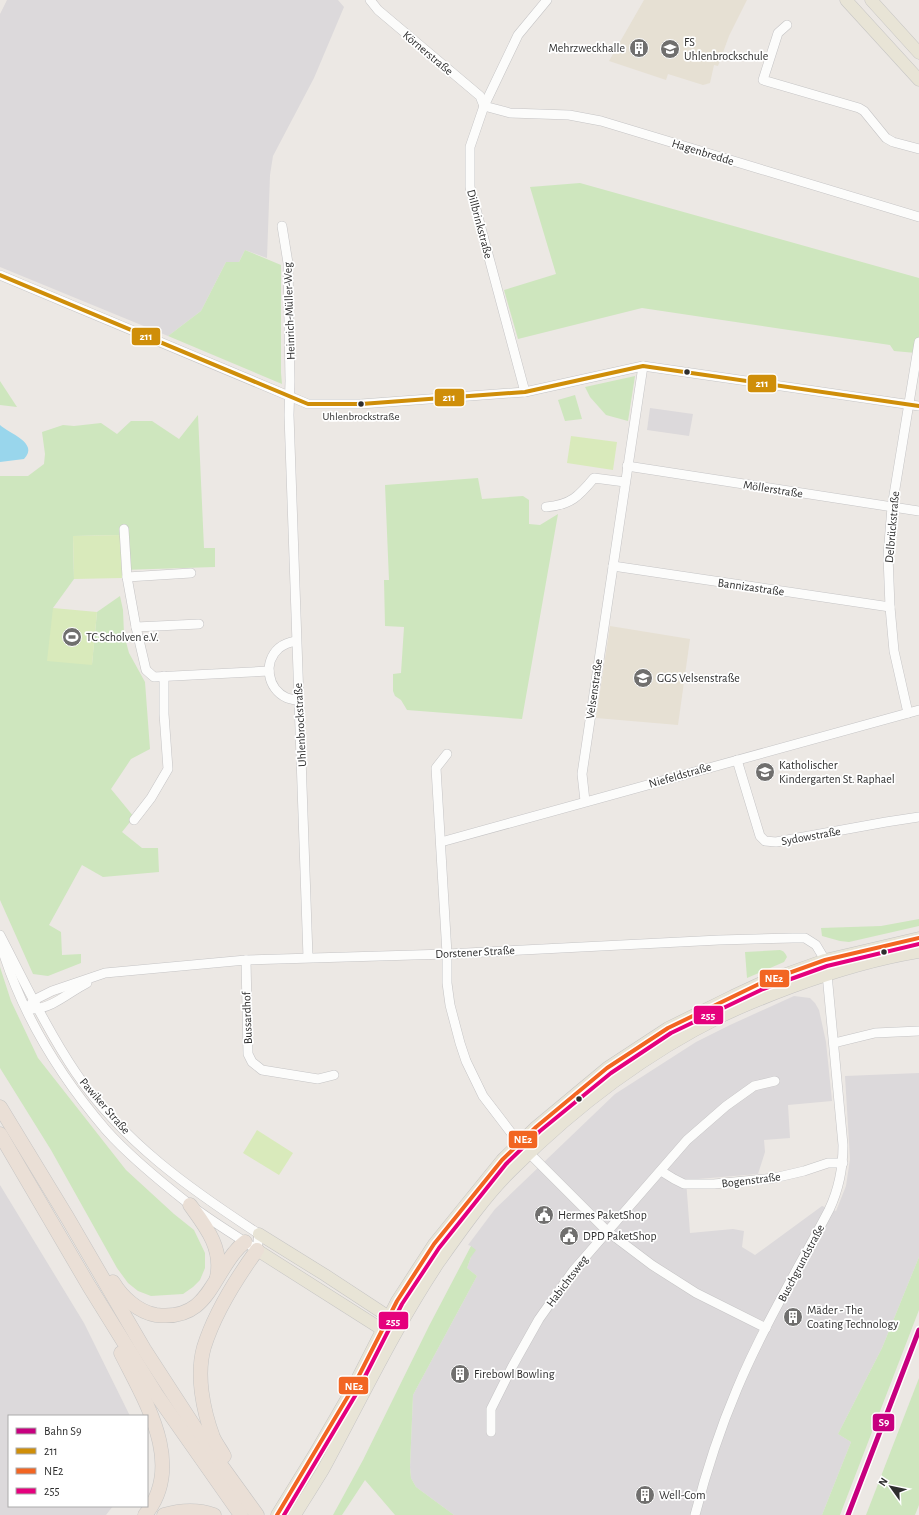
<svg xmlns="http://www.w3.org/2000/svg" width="919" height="1515" viewBox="0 0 919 1515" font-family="'Alegreya Sans',sans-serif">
  <rect width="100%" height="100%" fill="#ece8e4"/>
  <g fill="#dcd9db">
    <path d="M7,0H338L344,7L314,78L273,156L270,175L267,258L245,250L239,262H226L201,311L168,336L0,267V14Z"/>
    <path d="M650,408L693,414L689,436L647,430Z"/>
    <path d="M794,996L810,998L815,1003L819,1010L826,1042L832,1101L788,1105L790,1138L764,1140L765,1152L758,1174L686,1180L690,1233L733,1229L744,1231L742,1247L755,1255L822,1206L836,1211L846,1186L850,1159L845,1076L919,1073V1257L882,1348L838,1434L851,1442L822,1515H454L416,1487L411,1478L410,1467L413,1395L477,1276L467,1268L471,1257V1246L468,1245L495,1209L615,1094L696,1042L730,1025Z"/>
    <path d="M0,1185L84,1323L130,1416H9V1506H113L106,1515H0Z"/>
  </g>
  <g fill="#e6e0d3">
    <path d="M644,0H747L729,36L718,66L714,65L710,83L703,85L668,74L666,80L609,61Z"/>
    <path d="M610,626L690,639L678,725L596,718Z"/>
  </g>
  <g fill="#cee6be">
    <path d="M580,183L919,278V341L916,353L894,351L890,345L642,308L518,339L504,290L556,274L530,187Z"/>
    <path d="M245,250L281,265V373L282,384L168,336L201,311L226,262H239Z"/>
    <path d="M635,376L628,421L606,415L590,397L585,387Z"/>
    <path d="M0,381L17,407L0,405Z"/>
    <path d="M575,395L582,419L565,421L558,400Z"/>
    <path d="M198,415L204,548H215V567L122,570L121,535L73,536L74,579L53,608L92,664L97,612L120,596L123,610L124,634L129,653L145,682L150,749L131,759L111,789L134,817L122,832L142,848H158L159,872L103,877L82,865L49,925L61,932L62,955L81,954V963L48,976L33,974L0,900V476H28L44,464L45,454L42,432L63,425L74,426L101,423L117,434L131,421H152L179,439Z"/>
    <path d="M478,478L482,499L523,496L529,500V524L540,525L558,514L522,719L407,710L401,700L395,696L393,691V674L401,673L404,627L385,626L384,580H389L385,485Z"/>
    <path d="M919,919V926L849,942L840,941L822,936L821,928L881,926Z"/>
    <path d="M780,950C784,951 785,953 787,957L784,962L747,978L745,952Z"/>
    <path d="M0,967L11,1001L38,1058L126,1170L174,1214L194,1230L205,1253V1268L200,1280L193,1287L183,1294L151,1296L138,1291L128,1283L117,1268L51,1150L0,1068Z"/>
    <path d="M471,1246L476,1250L471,1257L467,1268L477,1276L413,1395L410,1467L411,1478L416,1487L454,1515H395L365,1480L342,1515H333L363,1460L429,1326Z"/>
    <path d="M919,1257V1310L840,1515H822L851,1442L838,1434L882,1348Z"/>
    <path d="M919,1378V1505L915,1515H866Z"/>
  </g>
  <g fill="#d9eabb">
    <path d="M571,436L617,442L613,470L567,463Z"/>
    <path d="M121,535L122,578L74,579L73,536Z"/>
    <path d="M53,608L97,612L92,665L47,661Z"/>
    <path d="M257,1130L293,1153L279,1175L243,1153Z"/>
  </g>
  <path fill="#99d6ec" d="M0,425C8,433 40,443 24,459L0,462Z"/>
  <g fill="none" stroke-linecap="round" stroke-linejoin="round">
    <g stroke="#c5c4c5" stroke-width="10">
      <g id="minor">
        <path d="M370,0L378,10L480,96L484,106"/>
        <path d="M787,25L778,33L763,80L859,108L864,111L886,138L893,142L919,149"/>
        <path d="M484,106L510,113L569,115L601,121L919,217"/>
        <path d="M282,226L288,263L290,381L289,415L308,957"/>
        <path d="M0,275L308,404H361L525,392L643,366L919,406"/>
        <path d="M525,392L470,187V147L484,106L518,35L547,0"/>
        <path d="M627,466L919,511"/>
        <path d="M546,507C571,505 579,496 594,478L625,482"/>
        <path d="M124,529L127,577L136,627L146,670L154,677L269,671"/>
        <path d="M613,566L890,607"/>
        <path d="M127,577L191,573"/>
        <path d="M136,627L199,624"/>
        <path d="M296,641C290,642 284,644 279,648C263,662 267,689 287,698C290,699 295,700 299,700"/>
        <path d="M908,713L894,651L890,607L888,556L892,507L919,342"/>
        <path d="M447,754L436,768L447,954V983L450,1005L460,1043L466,1061L483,1096L519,1143L607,1231L652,1265L696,1293L766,1328"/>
        <path d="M737,760L760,836L765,841L776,842L886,822L919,817"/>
        <path d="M585,801L582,774L643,366"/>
        <path d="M134,820L151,798L168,769L164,714V676"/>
        <path d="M441,842L919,710"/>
        <path d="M0,935C24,981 47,1030 76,1073C123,1142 190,1189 259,1234"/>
        <path d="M0,942C20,1011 59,1075 106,1130C130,1157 161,1182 189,1204C211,1221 235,1235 257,1250L259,1234"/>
        <path d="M246,960L248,1054L252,1062L262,1070L318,1079L334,1075"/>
        <path d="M27,1009L34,1000L52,991L105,973L246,960L447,954L719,940L793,938H805L816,945L825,960L827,974L843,1145C843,1169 839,1189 829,1210C798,1269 763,1327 737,1389C720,1429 706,1472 695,1515"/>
        <path d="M33,1009C53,1008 69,992 87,983"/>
        <path d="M834,1043L875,1033L919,1031"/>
        <path d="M661,1171L674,1179L684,1184H714L774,1178L804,1171L828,1163H843"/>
        <path d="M491,1432V1409L512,1367L539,1319L573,1271L687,1140L726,1106L754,1086L775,1081"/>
      </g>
    </g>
    <g stroke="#c6c5c4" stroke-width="13">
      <g id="major">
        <path d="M846,0L919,80"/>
        <path d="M871,0L919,53"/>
        <path d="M259,1234L325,1275L389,1317L393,1324"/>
        <path d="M257,1250L383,1330L390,1331"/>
        <path d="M277,1515L314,1455L350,1393L397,1301L434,1244L502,1160L536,1127L607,1068L668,1028L733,996L761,983L825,960L919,938"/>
        <path d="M295,1515C304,1500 314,1485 323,1470C361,1400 395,1328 439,1262C461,1231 486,1195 513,1169C574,1108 645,1054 722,1016C745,1005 768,996 792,987C833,972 876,959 919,952"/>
      </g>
    </g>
    <g stroke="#c6c5c4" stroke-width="15">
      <g id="highway">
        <path d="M0,1107L67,1217L144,1349L205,1443L257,1515"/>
        <path d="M0,1134L89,1286L156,1394L241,1515"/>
        <path d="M190,1205C206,1227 223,1248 217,1277"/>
        <path d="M113,1282C122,1297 138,1312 156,1315C205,1321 210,1283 234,1253C237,1249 241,1245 245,1242"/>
        <path d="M121,1353C145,1401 186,1465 145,1515"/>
        <path d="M224,1456C221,1450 216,1444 213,1437C203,1410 196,1375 204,1347C215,1312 236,1279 257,1250"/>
        <path d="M164,1515C181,1510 197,1509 214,1515"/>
      </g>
    </g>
    <use href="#minor" stroke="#fcfcfb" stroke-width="9"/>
    <use href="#major" stroke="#e8e4d6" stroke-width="12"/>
    <use href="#highway" stroke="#eadfd6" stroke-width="14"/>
    <g stroke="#fff" stroke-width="7">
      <path id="bus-1" d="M0,275L308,404H361L525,392L643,366L919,406"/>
    </g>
    <g stroke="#fff" stroke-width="7">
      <path id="bus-2" d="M277,1515L350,1393L397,1301L434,1244L502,1160L536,1127L607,1068L668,1028L761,983L825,960L919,938"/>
    </g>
    <g stroke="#fff" stroke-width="7">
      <path id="bus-3" d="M284,1515L355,1396L402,1304L439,1248L506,1164L540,1131L611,1073L671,1033L763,989L827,966L919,944"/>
    </g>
    <use href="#bus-1" stroke="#cf8e09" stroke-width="4"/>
    <use href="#bus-2" stroke="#f26522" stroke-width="4"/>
    <use href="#bus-3" stroke="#e5007d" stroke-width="4"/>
    <g stroke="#fff" stroke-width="8">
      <path id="rail-1" d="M848,1515L919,1330"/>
    </g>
    <use href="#rail-1" stroke="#c7007f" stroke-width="5"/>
  </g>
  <defs>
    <g id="building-disc" transform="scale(1)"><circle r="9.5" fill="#706f6e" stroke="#fff"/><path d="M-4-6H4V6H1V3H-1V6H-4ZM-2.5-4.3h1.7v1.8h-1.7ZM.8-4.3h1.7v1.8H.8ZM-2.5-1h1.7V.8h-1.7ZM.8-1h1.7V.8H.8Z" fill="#fff"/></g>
    <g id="school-disc" transform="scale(1)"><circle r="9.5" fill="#706f6e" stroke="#fff"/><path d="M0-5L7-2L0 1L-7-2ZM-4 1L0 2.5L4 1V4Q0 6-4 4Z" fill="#fff"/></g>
    <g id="stadium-disc" transform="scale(1)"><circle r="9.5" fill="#706f6e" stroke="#fff"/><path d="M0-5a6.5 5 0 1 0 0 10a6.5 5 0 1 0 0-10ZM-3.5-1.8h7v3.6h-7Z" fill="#fff"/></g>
    <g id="civic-disc" transform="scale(1)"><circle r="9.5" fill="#706f6e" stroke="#fff"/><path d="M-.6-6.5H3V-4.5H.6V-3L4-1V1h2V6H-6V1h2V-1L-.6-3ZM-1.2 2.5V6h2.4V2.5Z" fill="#fff"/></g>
  </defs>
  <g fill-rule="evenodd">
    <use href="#building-disc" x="639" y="48"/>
    <use href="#school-disc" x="670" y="49"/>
    <use href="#stadium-disc" x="72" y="637"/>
    <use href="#school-disc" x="643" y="678"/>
    <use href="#school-disc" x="765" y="772"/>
    <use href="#civic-disc" x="544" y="1215"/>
    <use href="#civic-disc" x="569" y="1236"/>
    <use href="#building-disc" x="793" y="1317"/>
    <use href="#building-disc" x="460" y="1374"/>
    <use href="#building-disc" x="645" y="1495"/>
  </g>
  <g fill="#2e2e2e" stroke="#fff" stroke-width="1.5">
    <circle cx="687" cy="372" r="3.5"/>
    <circle cx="361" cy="404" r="3.5"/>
    <circle cx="884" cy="952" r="3.5"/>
    <circle cx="579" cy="1099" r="3.5"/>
  </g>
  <g text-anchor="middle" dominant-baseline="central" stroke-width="3.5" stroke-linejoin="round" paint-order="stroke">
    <g font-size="11" fill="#2e2e2e" stroke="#fff">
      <text x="361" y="416">Uhlenbrockstraße</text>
    </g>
    <g font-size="12" fill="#2e2e2e" stroke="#fff" text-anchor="start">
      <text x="684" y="42">FS<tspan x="684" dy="14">Uhlenbrockschule</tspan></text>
      <text x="625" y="48" text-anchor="end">Mehrzweckhalle</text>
      <text x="86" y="637">TC Scholven e.V.</text>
      <text x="657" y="678">GGS Velsenstraße</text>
      <text x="779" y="765">Katholischer<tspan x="779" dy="14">Kindergarten St. Raphael</tspan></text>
      <text x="558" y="1215">Hermes PaketShop</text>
      <text x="583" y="1236">DPD PaketShop</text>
      <text x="807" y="1310">Mäder - The<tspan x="807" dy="14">Coating Technology</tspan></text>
      <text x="474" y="1374">Firebowl Bowling</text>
      <text x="659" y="1495">Well-Com</text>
    </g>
    <g font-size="12" fill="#2e2e2e" stroke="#fff">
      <text transform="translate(428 53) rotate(40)">Körnerstraße</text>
      <text transform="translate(703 152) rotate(17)">Hagenbredde</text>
      <text transform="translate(480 224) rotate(75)">Dillbrinkstraße</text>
      <text transform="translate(289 311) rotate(-92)">Heinrich-Müller-Weg</text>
      <text transform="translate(773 489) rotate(9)">Möllerstraße</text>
      <text transform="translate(892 527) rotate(-85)">Delbrückstraße</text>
      <text transform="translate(751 587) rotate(8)">Bannizastraße</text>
      <text transform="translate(594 689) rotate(-82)">Velsenstraße</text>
      <text transform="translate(300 725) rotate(-93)">Uhlenbrockstraße</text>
      <text transform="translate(680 775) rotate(-16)">Niefeldstraße</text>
      <text transform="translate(811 836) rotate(-10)">Sydowstraße</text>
      <text transform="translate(475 952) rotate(-3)">Dorstener Straße</text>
      <text transform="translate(247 1018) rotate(-92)">Bussardhof</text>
      <text transform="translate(105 1106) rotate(49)">Pawiker Straße</text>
      <text transform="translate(751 1180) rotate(-7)">Bogenstraße</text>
      <text transform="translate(801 1263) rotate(-62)">Buschgrundstraße</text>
      <text transform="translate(567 1281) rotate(-53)">Habichtsweg</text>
    </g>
  </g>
  <g stroke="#fff" stroke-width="1.5">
    <rect x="131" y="327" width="30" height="19" rx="4" fill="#cf8e09"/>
    <rect x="747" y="374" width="30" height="19" rx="4" fill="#cf8e09"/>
    <rect x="434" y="388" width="31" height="19" rx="4" fill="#cf8e09"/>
    <rect x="759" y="969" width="31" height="19" rx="4" fill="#f26522"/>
    <rect x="693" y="1005" width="31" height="20" rx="4" fill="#e5007d"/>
    <rect x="508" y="1130" width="30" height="19" rx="4" fill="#f26522"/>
    <rect x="378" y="1311" width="31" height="19" rx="4" fill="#e5007d"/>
    <rect x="338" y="1376" width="31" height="19" rx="4" fill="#f26522"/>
    <rect x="872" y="1413" width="23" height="19" rx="4" fill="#c7007f"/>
  </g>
  <g font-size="11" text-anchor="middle" font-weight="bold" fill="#fff">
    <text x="146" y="340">211</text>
    <text x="762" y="387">211</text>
    <text x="449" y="401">211</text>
    <text x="774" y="982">NE2</text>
    <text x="708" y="1019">255</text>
    <text x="523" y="1143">NE2</text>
    <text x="393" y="1325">255</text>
    <text x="354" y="1390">NE2</text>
    <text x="884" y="1426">S9</text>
  </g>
  <rect x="8" y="1415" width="140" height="92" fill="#ffffff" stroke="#ababab"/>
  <rect x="16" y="1428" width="20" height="6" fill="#c7007f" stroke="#ababab"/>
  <text x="44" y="1435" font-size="12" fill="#2e2e2e">Bahn S9</text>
  <rect x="16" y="1448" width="20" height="6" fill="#cf8e09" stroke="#ababab"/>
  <text x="44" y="1455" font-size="12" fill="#2e2e2e">211</text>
  <rect x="16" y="1468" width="20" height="6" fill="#f26522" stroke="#ababab"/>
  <text x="44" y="1475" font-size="12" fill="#2e2e2e">NE2</text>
  <rect x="16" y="1488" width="20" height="6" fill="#e5007d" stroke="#ababab"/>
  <text x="44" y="1495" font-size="12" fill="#2e2e2e">255</text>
  <g transform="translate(891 1487) rotate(303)" stroke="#ffffff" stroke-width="3" paint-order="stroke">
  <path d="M0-3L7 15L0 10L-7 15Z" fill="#2e2e2e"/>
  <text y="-6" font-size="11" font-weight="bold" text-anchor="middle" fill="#2e2e2e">N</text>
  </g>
</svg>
